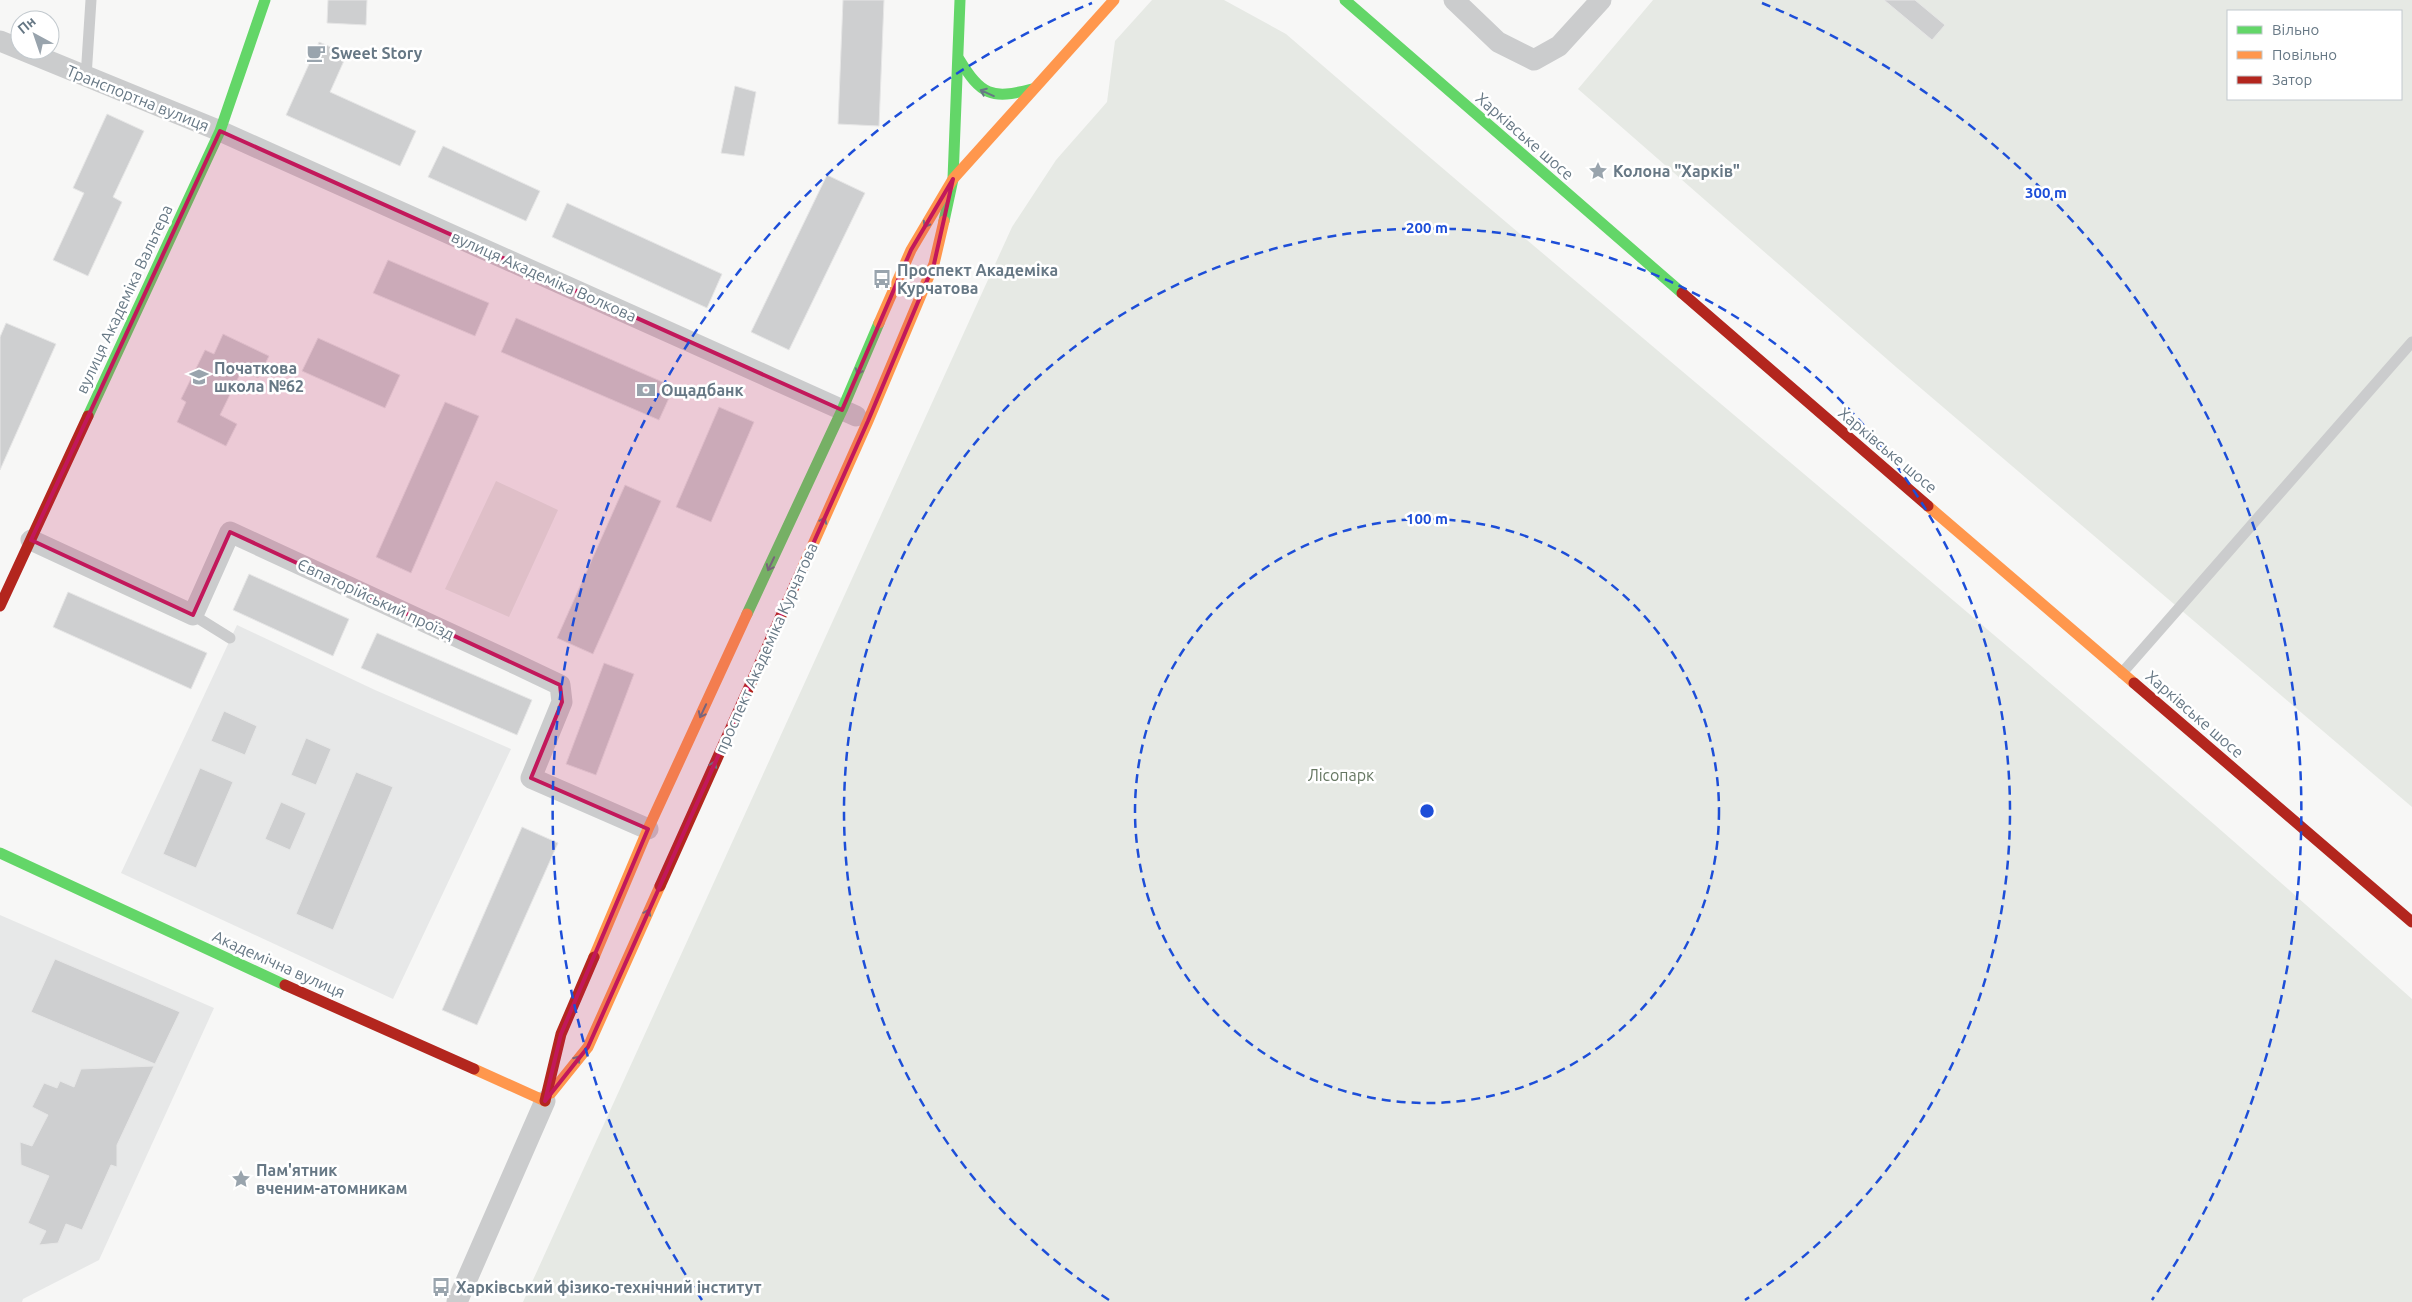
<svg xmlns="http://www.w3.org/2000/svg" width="2412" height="1302" viewBox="0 0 2412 1302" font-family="Ubuntu,sans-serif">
  <rect width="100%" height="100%" fill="#f7f7f6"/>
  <g fill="#e7e8e8">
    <path d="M237,625L375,690L511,749L393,999L121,873Z"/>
    <path d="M0,915L214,1008L99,1260L23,1299L22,1302H0Z"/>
  </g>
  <g fill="#e6e9e4" fill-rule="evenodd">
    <path d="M1152,0H1224L1286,34C1660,357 2044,669 2412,999V1302H523L1012,227L1056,160L1107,102L1115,41Z"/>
    <path d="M1653,0H2412V807L1896,367L1578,89ZM2228,11H2401V99H2228Z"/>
    <path d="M496,481L558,510L509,617L445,589Z"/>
  </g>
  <g fill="#cecfd0" stroke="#e6e6e6">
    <path d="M328,0H367L366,25L327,23Z"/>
    <path d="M843,0H884L879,126L838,124Z"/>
    <path d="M1884,0H1915L1945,25L1932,40Z"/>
    <path d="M319,42L347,54L330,92L416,131L400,166L286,115Z"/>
    <path d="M735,86L756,92L744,156L721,153Z"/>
    <path d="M107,114L144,131L113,197L122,202L88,276L53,260L84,193L73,188Z"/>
    <path d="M443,146L540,191L526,221L428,177Z"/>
    <path d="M827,175L865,193L789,350L751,332Z"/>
    <path d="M567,203L722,274L707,308L552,237Z"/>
    <path d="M388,260L489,303L475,336L373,293Z"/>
    <path d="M516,318L674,387L659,420L501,352Z"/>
    <path d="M6,323L56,344L0,470V337Z"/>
    <path d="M223,334L269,356L258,378L242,370L220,415L237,424L226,446L177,422L186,402L181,399L205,350L214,354Z"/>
    <path d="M318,338L400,375L385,408L302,371Z"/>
    <path d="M445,402L479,416L411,573L376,557Z"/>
    <path d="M719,407L754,422L711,522L676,507Z"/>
    <path d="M625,485L661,501L593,654L557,638Z"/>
    <path d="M249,574L349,619L333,656L233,610Z"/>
    <path d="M68,592L207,653L191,689L53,627Z"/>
    <path d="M377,633L532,700L517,735L361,668Z"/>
    <path d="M604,663L634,674L596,775L566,764Z"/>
    <path d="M224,711L257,726L245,755L211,741Z"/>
    <path d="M306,738L331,749L316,785L291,775Z"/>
    <path d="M200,768L233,782L196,868L163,854Z"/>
    <path d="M356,772L393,787L333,930L296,914Z"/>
    <path d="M281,802L306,813L290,850L265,839Z"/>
    <path d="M522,827L558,843L477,1025L442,1010Z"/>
    <path d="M55,959L180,1012L155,1064L31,1012Z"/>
    <path d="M154,1066L117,1145V1167L111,1165L82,1230L66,1224L58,1243L39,1245L46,1231L28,1223L49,1176L21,1165L20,1142L32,1146L48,1115L32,1107L44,1083L57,1088L60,1081L74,1087L81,1069Z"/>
  </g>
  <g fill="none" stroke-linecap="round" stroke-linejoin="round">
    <g stroke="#cbcccd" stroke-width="11">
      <path d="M86,77L91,0"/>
      <path d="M193,615L230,638"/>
      <path d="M2122,673L2412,342"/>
    </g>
    <g stroke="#cbcccd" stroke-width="21">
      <path d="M1454,0L1498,42L1534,60L1559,46L1601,0"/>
      <path d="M0,41L220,131L856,416"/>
      <path d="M31,540L193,615L230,532L518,665L560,685L562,702L531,778L648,829"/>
      <path d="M457,1302L545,1101"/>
    </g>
    <g stroke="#63d668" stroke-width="11">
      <path d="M1345,0L1682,293"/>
      <path d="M959,59C981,95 991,100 1032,89"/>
      <path d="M944,221L953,179L960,0"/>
      <path d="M88,416L220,131L265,0"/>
      <path d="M747,614L842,410L879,323"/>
      <path d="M0,853L285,985"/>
    </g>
    <g stroke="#ff974d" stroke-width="11">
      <path d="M879,323L911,250L953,179L1114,0"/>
      <path d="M1928,506L2134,683"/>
      <path d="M802,569L868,421L934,264L944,221"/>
      <path d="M594,957L648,829L747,614"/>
      <path d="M474,1069L545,1101"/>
      <path d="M551,1093L588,1047L660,886"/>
    </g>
    <g stroke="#b3261e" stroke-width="11">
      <path d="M1682,293L1928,506"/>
      <path d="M0,606L88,416"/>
      <path d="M2134,683L2412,922"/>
      <path d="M660,886L802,569"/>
      <path d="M285,985L474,1069"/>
      <path d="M545,1101L561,1034L594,957"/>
    </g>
  </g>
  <defs><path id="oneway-shaft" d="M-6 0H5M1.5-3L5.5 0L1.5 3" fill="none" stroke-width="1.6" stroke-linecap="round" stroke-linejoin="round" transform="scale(1.25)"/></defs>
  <g stroke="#677885">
    <use href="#oneway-shaft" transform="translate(987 93) rotate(-156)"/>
    <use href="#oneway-shaft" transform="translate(928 221) rotate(120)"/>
    <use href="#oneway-shaft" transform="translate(860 368) rotate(113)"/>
    <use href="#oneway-shaft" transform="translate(822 524) rotate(-66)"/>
    <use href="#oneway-shaft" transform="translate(771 564) rotate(115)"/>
    <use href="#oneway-shaft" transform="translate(703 711) rotate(115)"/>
    <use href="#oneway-shaft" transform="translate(712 768) rotate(-66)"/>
    <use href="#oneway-shaft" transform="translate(646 916) rotate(-66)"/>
    <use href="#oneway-shaft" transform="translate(575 1062) rotate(-52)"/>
  </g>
  <path fill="#c2185b" fill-opacity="0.2" stroke="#c2185b" stroke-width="4" stroke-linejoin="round" d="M220,131L842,410L911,250L953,179L934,264L868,421L588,1047L545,1101L561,1034L648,829L531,778L562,702L560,685L230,532L193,615L31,540Z"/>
  <g fill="none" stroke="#1d4ed8" stroke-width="2.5" stroke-dasharray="9 6">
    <circle cx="1427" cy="811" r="292"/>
    <path d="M1109 1300A583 583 0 1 1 1745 1300"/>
    <path d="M702 1300A875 875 0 0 1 1092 3M1762 3A875 875 0 0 1 2152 1300"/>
  </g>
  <defs>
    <g id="cafe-bare" transform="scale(1.5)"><path d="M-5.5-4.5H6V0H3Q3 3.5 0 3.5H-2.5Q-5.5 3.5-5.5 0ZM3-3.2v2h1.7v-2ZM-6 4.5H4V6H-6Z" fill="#99a4ad" stroke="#fff" stroke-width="2.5" paint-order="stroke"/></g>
    <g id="sight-bare" transform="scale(1.5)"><path d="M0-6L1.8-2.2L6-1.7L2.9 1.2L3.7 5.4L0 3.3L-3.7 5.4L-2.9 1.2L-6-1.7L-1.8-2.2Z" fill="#99a4ad" stroke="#fff" stroke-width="2.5" paint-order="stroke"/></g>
    <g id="bus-bare" transform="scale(1.5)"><path d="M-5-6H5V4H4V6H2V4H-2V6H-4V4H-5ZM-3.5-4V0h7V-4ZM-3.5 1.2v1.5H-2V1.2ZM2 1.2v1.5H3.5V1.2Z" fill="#99a4ad" stroke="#fff" stroke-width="2.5" paint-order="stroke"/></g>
    <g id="school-bare" transform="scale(1.5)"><path d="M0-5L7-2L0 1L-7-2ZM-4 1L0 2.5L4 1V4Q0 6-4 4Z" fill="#99a4ad" stroke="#fff" stroke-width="2.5" paint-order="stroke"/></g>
    <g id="bank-bare" transform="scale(1.5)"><path d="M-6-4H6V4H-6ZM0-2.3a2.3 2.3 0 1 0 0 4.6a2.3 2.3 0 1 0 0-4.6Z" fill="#99a4ad" stroke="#fff" stroke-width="2.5" paint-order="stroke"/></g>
  </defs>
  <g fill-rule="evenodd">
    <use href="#cafe-bare" x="316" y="53"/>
    <use href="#sight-bare" x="1598" y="171"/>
    <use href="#bus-bare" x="882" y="279"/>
    <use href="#school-bare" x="199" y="377"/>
    <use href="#bank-bare" x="646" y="390"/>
    <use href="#sight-bare" x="241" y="1179"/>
    <use href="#bus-bare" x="441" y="1287"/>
  </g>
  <g text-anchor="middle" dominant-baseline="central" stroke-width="5" stroke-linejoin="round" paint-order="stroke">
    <g font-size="16" font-weight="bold" fill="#677885" stroke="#fff" text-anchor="start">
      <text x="331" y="53">Sweet Story</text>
      <text x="1613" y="171">Колона "Харків"</text>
      <text x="897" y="270">Проспект Академіка<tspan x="897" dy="18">Курчатова</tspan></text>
      <text x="214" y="368">Початкова<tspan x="214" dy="18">школа №62</tspan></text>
      <text x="661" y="390">Ощадбанк</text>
      <text x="256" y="1170">Пам'ятник<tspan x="256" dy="18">вченим-атомникам</tspan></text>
      <text x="456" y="1287">Харківський фізико-технічний інститут</text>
    </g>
    <g font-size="16" fill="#677885" stroke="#fff">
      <text transform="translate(138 98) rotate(22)">Транспортна вулиця</text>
      <text transform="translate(1525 136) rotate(41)">Харківське шосе</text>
      <text transform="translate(544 276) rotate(24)">вулиця Академіка Волкова</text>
      <text transform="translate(124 299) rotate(-65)">вулиця Академіка Вальтера</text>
      <text transform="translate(1888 450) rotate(40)">Харківське шосе</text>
      <text transform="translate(376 599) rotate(25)">Євпаторійський проїзд</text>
      <text transform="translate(766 648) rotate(-66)">проспект Академіка Курчатова</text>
      <text transform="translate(2195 714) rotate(41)">Харківське шосе</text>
      <text transform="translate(279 964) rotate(24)">Академічна вулиця</text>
    </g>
    <g font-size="16" fill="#667762" stroke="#fff">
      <text x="1341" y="775">Лісопарк</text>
    </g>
  </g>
  <circle cx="1427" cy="811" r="8" fill="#1d4ed8" stroke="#fff" stroke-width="2.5"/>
  <g font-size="15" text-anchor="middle" font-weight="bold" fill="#1d4ed8" stroke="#fff" stroke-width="5" stroke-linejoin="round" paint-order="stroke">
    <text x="2046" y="198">300 m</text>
    <text x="1427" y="233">200 m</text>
    <text x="1427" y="524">100 m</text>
  </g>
  <rect x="2227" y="10" width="175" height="90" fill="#ffffff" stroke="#c2c9ce"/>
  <rect x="2237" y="26" width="25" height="8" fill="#63d668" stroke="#c2c9ce"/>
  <text x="2272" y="35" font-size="15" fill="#677885">Вільно</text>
  <rect x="2237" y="51" width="25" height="8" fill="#ff974d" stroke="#c2c9ce"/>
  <text x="2272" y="60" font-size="15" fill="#677885">Повільно</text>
  <rect x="2237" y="76" width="25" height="8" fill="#b3261e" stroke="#c2c9ce"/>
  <text x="2272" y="85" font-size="15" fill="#677885">Затор</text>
  <g transform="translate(35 35) rotate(320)"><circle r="24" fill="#ffffff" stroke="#c2c9ce"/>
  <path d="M0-4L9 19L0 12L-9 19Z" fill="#99a4ad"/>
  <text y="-8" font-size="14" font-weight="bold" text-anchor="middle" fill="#677885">Пн</text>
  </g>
</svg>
